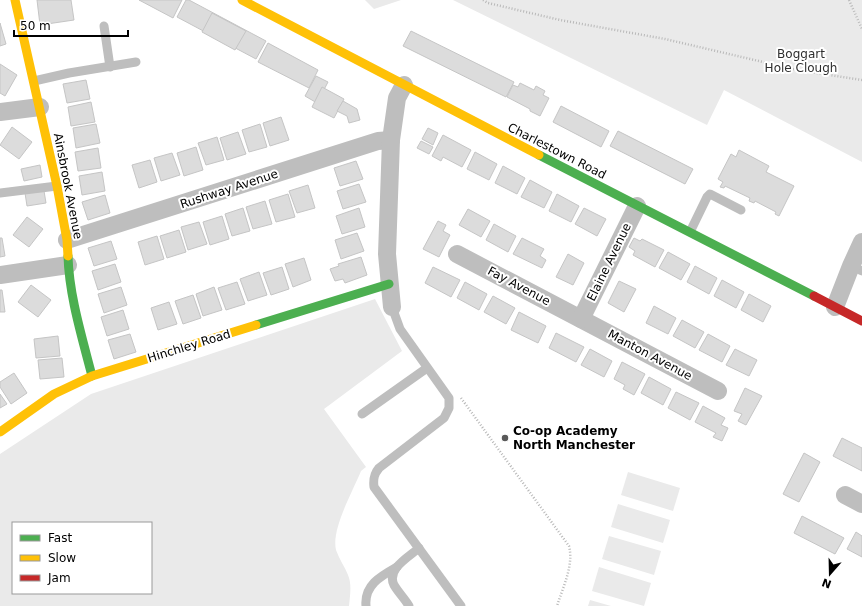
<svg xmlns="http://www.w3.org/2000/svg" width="862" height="606" viewBox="0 0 862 606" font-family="'DejaVu Sans',sans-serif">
  <rect width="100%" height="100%" fill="#fff"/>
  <g fill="#eaeaea" fill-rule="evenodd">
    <path d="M365,0H401L374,9Z"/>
    <path d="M453,0H862V162L724,90L707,125Z"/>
    <path d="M375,299L402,351L324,409L366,467L361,471C353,491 331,529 336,550C339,559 345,567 348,575C352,584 350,596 349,606H0V454L91,394ZM13,523H151V593H13Z"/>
    <path d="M628,472L680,488L673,511L621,495Z"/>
    <path d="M618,504L670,520L663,543L611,527Z"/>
    <path d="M609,536L661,551L654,575L602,559Z"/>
    <path d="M599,567L651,583L644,606L592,591Z"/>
    <path d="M590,600L611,606H588Z"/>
  </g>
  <g fill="#dcdcdc" stroke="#c5c5c5">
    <path d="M37,0H71L74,20L40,25Z"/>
    <path d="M139,0H182L173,18Z"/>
    <path d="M186,0H189L266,41L256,59L177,17Z"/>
    <path d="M212,13L246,31L235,50L202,32Z"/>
    <path d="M0,23L6,44L0,46Z"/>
    <path d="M411,31L514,82L506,97L403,46Z"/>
    <path d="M268,43L318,70L309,88L258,62Z"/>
    <path d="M0,64L17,75L5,96L0,93Z"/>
    <path d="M316,76L328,82L317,103L305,96Z"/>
    <path d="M86,80L90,99L67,103L63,84Z"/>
    <path d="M520,83L534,90L536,86L545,91L543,95L549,98L540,116L530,111V109L507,97L513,85L518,87Z"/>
    <path d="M322,87L344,99L334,118L312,107Z"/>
    <path d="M343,101L357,109L360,120L349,123L347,116L337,111Z"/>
    <path d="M91,102L95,122L71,126L68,107Z"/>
    <path d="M561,106L609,131L601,147L553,122Z"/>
    <path d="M281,117L289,140L270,146L263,123Z"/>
    <path d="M96,124L100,143L76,148L73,128Z"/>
    <path d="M260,124L267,147L249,152L242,130Z"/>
    <path d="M12,127L32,142L19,159L0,145Z"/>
    <path d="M428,128L438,133L433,145L422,139Z"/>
    <path d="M618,131L693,169L685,184L610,146Z"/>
    <path d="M238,132L246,154L227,160L220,138Z"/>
    <path d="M443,135L471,150L462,167L443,157L441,161L432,156Z"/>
    <path d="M217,137L224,160L206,165L198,143Z"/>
    <path d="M421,141L433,147L429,154L417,148Z"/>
    <path d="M196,147L203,170L184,176L177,153Z"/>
    <path d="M98,148L101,168L78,171L75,152Z"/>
    <path d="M739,150L769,166L766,172L794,186L779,216L775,214L776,212L755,201L754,203L749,201L750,198L725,186L724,188L720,187L723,182L718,179L731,154L736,157Z"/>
    <path d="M475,152L497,164L489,180L467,169Z"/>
    <path d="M172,153L180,175L161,181L154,158Z"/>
    <path d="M150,160L157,182L139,188L132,165Z"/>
    <path d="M356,161L363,179L340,186L334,168Z"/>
    <path d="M40,165L42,177L24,181L21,169Z"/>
    <path d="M503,166L525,178L517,194L495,183Z"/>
    <path d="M102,172L105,191L82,195L79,176Z"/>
    <path d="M530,180L552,192L544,208L521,197Z"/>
    <path d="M359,184L366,202L343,209L337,191Z"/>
    <path d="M308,185L315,208L297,213L289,191Z"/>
    <path d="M44,191L46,203L27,206L25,193Z"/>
    <path d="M288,194L295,217L276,222L269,200Z"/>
    <path d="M557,194L579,206L571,222L549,211Z"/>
    <path d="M105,195L110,213L88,220L82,202Z"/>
    <path d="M265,201L272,224L253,229L246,207Z"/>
    <path d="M243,208L250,231L232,236L225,214Z"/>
    <path d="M359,208L365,227L342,234L336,216Z"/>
    <path d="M584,208L606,219L597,236L575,224Z"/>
    <path d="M468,209L490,221L481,237L459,225Z"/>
    <path d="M222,216L229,239L210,245L203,222Z"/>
    <path d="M27,217L43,229L29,247L13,235Z"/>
    <path d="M438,221L446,225L443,231L450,235L439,257L423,249Z"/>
    <path d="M199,222L207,244L188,250L181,227Z"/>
    <path d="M494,224L516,236L508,252L486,240Z"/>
    <path d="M179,230L186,252L167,258L160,236Z"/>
    <path d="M357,233L364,251L341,259L335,240Z"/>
    <path d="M157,236L164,259L145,265L138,242Z"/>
    <path d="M0,238H2L5,256L0,257Z"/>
    <path d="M522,238L544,249L540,256L546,260L542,268L513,254Z"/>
    <path d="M634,238L640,241L642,239L664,250L655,267L633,255L635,251L629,247Z"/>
    <path d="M111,241L117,259L94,266L88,248Z"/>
    <path d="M668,252L690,264L681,280L659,268Z"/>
    <path d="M568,254L584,263L573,285L556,277Z"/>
    <path d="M361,257L367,275L345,283L343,279L335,281L330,269L339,266L338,264Z"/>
    <path d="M304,258L311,280L293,287L285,264Z"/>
    <path d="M115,264L121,282L98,290L92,271Z"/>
    <path d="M695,266L717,278L709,294L687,282Z"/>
    <path d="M282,267L289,289L271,295L263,273Z"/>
    <path d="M433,267L460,280L451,297L425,283Z"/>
    <path d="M259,272L267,295L248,301L240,279Z"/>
    <path d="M722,280L744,292L736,308L714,296Z"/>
    <path d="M619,281L636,289L624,312L608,303Z"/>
    <path d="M237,282L245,304L226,310L218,288Z"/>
    <path d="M465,282L487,294L479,310L457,298Z"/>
    <path d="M31,285L51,300L38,317L18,302Z"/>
    <path d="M121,287L127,305L104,313L98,294Z"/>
    <path d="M214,287L222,310L203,316L196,294Z"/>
    <path d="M0,290H2L5,312H0Z"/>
    <path d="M749,294L771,306L763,322L741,310Z"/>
    <path d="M193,295L201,318L183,324L175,301Z"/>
    <path d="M493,296L515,308L506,324L484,312Z"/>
    <path d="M169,302L177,324L158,330L151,308Z"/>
    <path d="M654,306L676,318L668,334L646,323Z"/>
    <path d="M123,310L129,329L107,336L101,317Z"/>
    <path d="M519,312L546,326L538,343L511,330Z"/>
    <path d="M682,320L704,332L695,348L673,336Z"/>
    <path d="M556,333L584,347L576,362L549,348Z"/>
    <path d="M130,334L136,352L114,359L108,340Z"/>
    <path d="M708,334L730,346L722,362L699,350Z"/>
    <path d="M58,336L60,356L36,358L34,339Z"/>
    <path d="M590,349L612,361L604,377L581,365Z"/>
    <path d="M735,349L757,360L749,376L726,365Z"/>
    <path d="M62,358L64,377L40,379L38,360Z"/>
    <path d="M622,362L645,374L634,395L623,389L625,385L614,379Z"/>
    <path d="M14,373L27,393L11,404L0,387V382Z"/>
    <path d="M649,377L671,389L663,405L641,393Z"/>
    <path d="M745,388L762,396L746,425L738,421L742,414L734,411Z"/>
    <path d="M676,392L699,403L690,420L668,408Z"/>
    <path d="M0,394L7,404L0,408Z"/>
    <path d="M703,406L725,418L721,425L728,428L722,441L713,437L716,433L695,422Z"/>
    <path d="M842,438L862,448V471L833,456Z"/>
    <path d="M804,453L820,462L799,502L783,494Z"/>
    <path d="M802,516L844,538L835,554L794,533Z"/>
    <path d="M856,532L862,536V557L847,549Z"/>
  </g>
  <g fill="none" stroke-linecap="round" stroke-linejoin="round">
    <g stroke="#b8b8b8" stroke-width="2.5" stroke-dasharray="1 2" stroke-linecap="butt">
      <path d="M483,0L488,3L560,20L665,39L797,70L862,80"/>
      <path d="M849,0L862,29"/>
      <path d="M461,398L569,546C574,565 563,587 557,606"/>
    </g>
    <g stroke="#bebebe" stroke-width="9">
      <path d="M104,26L110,67"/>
      <path d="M34,81L69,73L136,62"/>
      <path d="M0,193L57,186"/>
      <path d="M690,232L707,197L710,194L741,210"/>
      <path d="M851,266L862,271"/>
      <path d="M392,307L400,329L449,398V408L444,418L379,468C374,474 373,479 374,487L461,606"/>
      <path d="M362,414L427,368"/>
      <path d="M366,606C364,585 381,576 397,567"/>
      <path d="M409,606C405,599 398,592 394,585C386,569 409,557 419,548"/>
    </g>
    <g stroke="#bebebe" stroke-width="18">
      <path d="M0,112L40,107"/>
      <path d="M67,240L378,141L391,140"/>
      <path d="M457,254L718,391"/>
      <path d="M0,275L68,265"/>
      <path d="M392,307L387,254L391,140L397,98L404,85"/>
      <path d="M835,307L851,266L862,242"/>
      <path d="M581,319L637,206"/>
      <path d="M845,495L862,504"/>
    </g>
    <g stroke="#4caf50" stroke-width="9">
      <path d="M539,155L814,296"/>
      <path d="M68,256C69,295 82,337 92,376"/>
      <path d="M256,325L389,284"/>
    </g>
    <g stroke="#ffc107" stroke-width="9">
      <path d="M15,0L57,186L67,240L68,256"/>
      <path d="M242,0L539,155"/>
      <path d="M0,432L54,394L92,376L256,325"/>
    </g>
    <path stroke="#c62828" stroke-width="9" d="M814,296L862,321"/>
  </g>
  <circle fill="#595959" stroke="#fff" stroke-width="1.5" cx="505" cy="438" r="4"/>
  <g text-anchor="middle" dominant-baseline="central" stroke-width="4" stroke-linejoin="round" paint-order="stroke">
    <g font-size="12" fill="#2f2f2f" stroke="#fff">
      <text x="801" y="54">Boggart<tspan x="801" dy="14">Hole Clough</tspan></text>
    </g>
    <g font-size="12" fill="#000" stroke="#fff">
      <text transform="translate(557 151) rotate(27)">Charlestown Road</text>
      <text transform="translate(68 186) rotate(79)">Ainsbrook Avenue</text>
      <text transform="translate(229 189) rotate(-18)">Rushway Avenue</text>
      <text transform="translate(609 262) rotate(-64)">Elaine Avenue</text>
      <text transform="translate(519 286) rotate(28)">Fay Avenue</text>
      <text transform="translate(189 346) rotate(-17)">Hinchley Road</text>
      <text transform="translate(650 355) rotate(28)">Manton Avenue</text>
    </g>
    <g font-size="12" font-weight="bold" fill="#000" stroke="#fff" text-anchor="start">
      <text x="513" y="431">Co-op Academy<tspan x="513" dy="14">North Manchester</tspan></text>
    </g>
  </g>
  <rect x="12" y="522" width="140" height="72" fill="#ffffff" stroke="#999999"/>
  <rect x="20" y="535" width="20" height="6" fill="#4caf50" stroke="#999999"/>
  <text x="48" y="542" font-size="12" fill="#000000">Fast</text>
  <rect x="20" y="555" width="20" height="6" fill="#ffc107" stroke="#999999"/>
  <text x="48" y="562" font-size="12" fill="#000000">Slow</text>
  <rect x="20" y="575" width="20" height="6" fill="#c62828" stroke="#999999"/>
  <text x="48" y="582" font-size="12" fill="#000000">Jam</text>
  <g transform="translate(830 574) rotate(200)" stroke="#ffffff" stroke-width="3" paint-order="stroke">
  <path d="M0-3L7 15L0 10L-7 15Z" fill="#000000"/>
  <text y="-6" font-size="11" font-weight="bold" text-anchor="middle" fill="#000000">N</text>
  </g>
  <path d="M14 30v6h114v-6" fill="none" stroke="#000000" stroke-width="2"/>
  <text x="20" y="30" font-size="12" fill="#000000" stroke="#ffffff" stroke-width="3" paint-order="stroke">50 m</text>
</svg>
